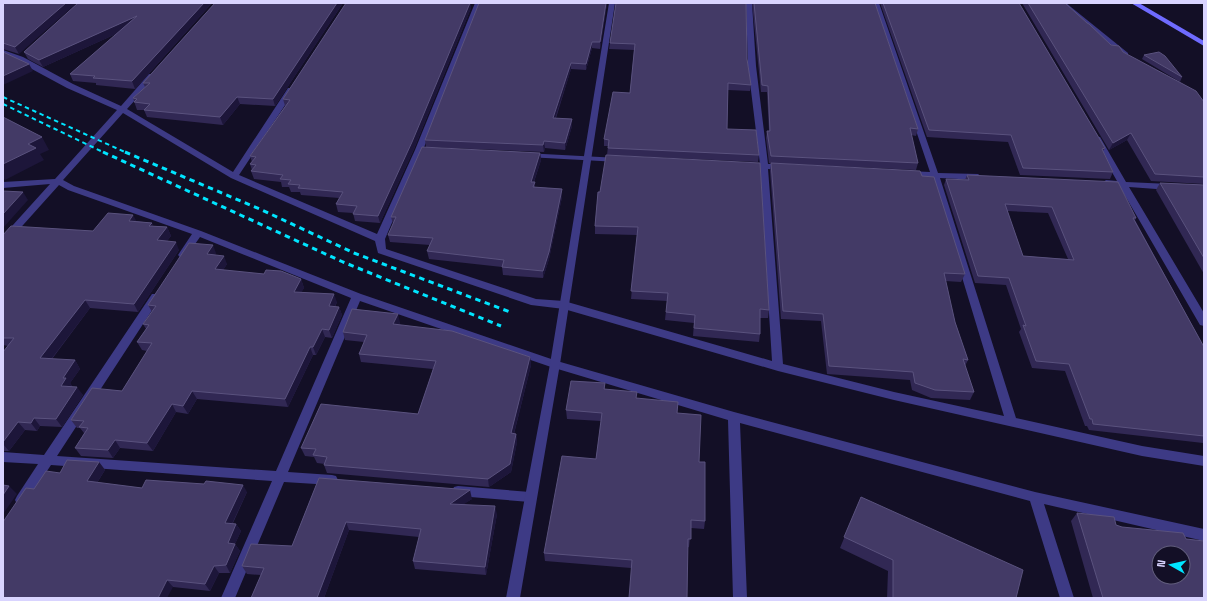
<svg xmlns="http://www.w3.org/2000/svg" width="1207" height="601" viewBox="0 0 1207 601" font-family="'Space Grotesk',sans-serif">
  <rect width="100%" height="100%" fill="#130f26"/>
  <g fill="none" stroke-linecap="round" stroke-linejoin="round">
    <g fill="#3d3a85" fill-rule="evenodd">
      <path d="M475,3H481L423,150L385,239L386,249L536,299L564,301L772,361L760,169H747L743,166L747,163L760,164L748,66L746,3H752L756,66L768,164H783L787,167L783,170L768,169L783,364L894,392L1004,416L932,178L908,177L904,174L908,171L930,172L873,3H879L938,173L978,174L982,177L978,180L940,178L1016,418L1142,446L1204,456V466L1142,456L894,400L778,371L564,309L531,305L378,253L375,241L231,178L123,113L63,180L74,186L201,231L361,294L557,361L734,412L1035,492L1204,529V541L1044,504L1074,598H1060L1030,501L740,423L747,598H733L728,420L551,367L360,301L288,472L332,475L336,476L338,480L336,484L332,485L284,482L235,598H221L272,481L51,465L25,504L21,505L17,504L15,500L17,496L38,464L3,462V452L44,455L152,294H160L161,296L160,298L57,456L276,471L351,298L200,237L186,257H180L178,255L192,234L68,190L59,185L6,244L3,245V236L50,184L3,188V182L55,179L117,110L67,88L17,61L3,55V50L23,57L73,84L121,106L149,74H155V78L127,109L233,172L288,88H294L295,90L239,175L377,234L415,150Z"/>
      <path d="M1059,3H1066L1128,53V55H1124Z"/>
      <path d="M1094,137H1100L1126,182L1170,184L1174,187L1170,190L1129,187L1204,313V326L1200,325L1120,187L1106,186L1102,183L1106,180L1117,181L1093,139Z"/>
      <path d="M524,153L619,158L623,160L619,162L527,157L523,155Z"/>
      <path d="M458,486L530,492L534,493L536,497L534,501L530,502L458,496L454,495L452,491L454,487Z"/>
    </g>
    <path fill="#3d3a85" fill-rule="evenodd" d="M609,3H615L560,364L520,598H506L550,364Z"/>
    <path fill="#6f6bff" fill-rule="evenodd" d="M1131,3H1139L1204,41V46Z"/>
    <g stroke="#00e5ff" stroke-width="2" stroke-dasharray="4.5 3.5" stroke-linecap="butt">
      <path d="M3,97L127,153"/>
      <path d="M3,104L105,153"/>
    </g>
    <g stroke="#00e5ff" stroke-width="3" stroke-dasharray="5.5 4.5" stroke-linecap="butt">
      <path d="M103,152L343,262L501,326"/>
      <path d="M125,152L262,210L354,253L510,312"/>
    </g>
  </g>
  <g fill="#312854" fill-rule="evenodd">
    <path d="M3,3L19,54L3,49Z"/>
    <path d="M78,3H212L135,89L96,85V83L73,81L70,74L118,33L43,67L28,59L24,52Z"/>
    <path d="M215,3H343L275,106L240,104L223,125L147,117L144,110H137L133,98L145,87L143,83Z"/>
    <path d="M346,3H471V8L414,149L380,223L355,221L353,213L338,212L336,204L339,198L301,195L300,192H291L289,187H282L281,182L254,179L251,171L252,170L250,164L252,162L250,156L285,106L283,99Z"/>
    <path d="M607,3L600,49L592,48L586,70L571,69L556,118L572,119V126L565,150L545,148L544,152L426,147L425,140Z"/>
    <path d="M616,3L747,59L751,85L750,91L728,90L727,129L759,155L758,162L607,155L608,146H604V139L630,93L634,50L609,49L610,43Z"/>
    <path d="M752,3H875L918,129L916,136L911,135L918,163L916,170L769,163L766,138L767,131H769L767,92H761Z"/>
    <path d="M880,3H1019L1105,148L1103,151L1113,172L1110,179L1020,175L1008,142L927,137Z"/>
    <path d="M1022,3H1065L1111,45L1123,52L1204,102V184L1151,181L1127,140L1109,150Z"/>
    <path d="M1144,55L1182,77L1180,82L1142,59Z"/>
    <path d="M540,153L541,160L534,182L535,187L562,189V197L549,259L543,278L503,275L502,267L429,259L427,251L430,245L390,242L388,235L393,224L391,217Z"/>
    <path d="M771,163L922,176L965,274L961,282L945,281L955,322L968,360L965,366L974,392L970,400L931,398L912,390L910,380L827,374L821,321L781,319L770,171Z"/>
    <path d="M967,175L1136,218L1135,220L1204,347V445L1203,443L1089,430L1087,426H1085L1065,371L1032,368L1019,332L1021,329L1006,285L975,283L944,185L946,179L965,180ZM1007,211L1048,213L1068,259L1023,256Z"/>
    <path d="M1160,183L1204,185V274L1156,190Z"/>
    <path d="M598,192L769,310L768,318H760V334L759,342L693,336L694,323L665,320L667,301L631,299L637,235L595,234V226Z"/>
    <path d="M136,221L152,223L153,226L167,227L171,236L167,241L179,250L138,312L90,308L52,359L75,360L80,369L70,383L72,386V387L83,395L62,427L40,426L37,431L25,430L9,451H3V352L8,346L3,345V235L93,231Z"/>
    <path d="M216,253L215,255L227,264L223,270L301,279L304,288L301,292L337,302L335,307H339L342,315L332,338L325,337L316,355H313L288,407L197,399L188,414L176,412L153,451L120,448L113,458L81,456L75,448L84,433L80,428H77L71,420L122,391L147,351L142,350L137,342L146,329L143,324L152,312L148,305Z"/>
    <path d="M400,322L399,325L530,357L531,365L514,434H516L517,442L511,472L489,487L327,473L324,465L325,464L317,463L314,457L305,456L301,448L418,414L433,369L361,362L359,354L364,342L345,340L343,332Z"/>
    <path d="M605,383V389L637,398L677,413L699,462L705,521L704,529L691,528L689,547L631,568L545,561L544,553L596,459L601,421L567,419L566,410Z"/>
    <path d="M99,462L105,470L97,483L142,488L247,492L233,523L236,524L241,531L235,544L240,551L230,573H219L210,591L173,587L34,489L60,473Z"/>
    <path d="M319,478L472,499L463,504L497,514L486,575L415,569L413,561L419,537L349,530L324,598H251L261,575L247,574L242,566L292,546Z"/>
    <path d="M861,497L1016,598H887L888,571L840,548Z"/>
    <path d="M1077,513L1122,527L1186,539L1204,598H1093L1071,521Z"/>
  </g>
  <g fill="#1d163a">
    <path d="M66,3H77L19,54L15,47Z"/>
    <path d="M204,3H212L135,89L132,81Z"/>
    <path d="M337,3H343L275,106L273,99Z"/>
    <path d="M470,3H471V8L414,149L380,223L378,216Z"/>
    <path d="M606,3H607L600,49V42Z"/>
    <path d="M137,16L140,23L43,67L39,60Z"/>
    <path d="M592,42V48L586,70V64Z"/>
    <path d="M571,63V69L553,125V118Z"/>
    <path d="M29,64L33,71L3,85V76Z"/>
    <path d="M237,97L240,104L223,125L220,117Z"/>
    <path d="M572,119V126L565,150V143Z"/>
    <path d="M1131,133L1127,140L1109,150L1113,143Z"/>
    <path d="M42,137L49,150L40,154L44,160L5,180L3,177V164L28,144Z"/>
    <path d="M544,141L545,148L544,152L543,145Z"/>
    <path d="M540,153L541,160L531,190V182Z"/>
    <path d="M562,189V197L549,259L543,278V271Z"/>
    <path d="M23,192L28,200L3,228V214Z"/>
    <path d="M133,215L138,224L129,221Z"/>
    <path d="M152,223L156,231L149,226Z"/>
    <path d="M167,227L171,236L161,249L157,240Z"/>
    <path d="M176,242L179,250L138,312L134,304Z"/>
    <path d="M213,245L216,253L210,262L207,254Z"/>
    <path d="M224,256L227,264L218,278L215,269Z"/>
    <path d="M301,279L304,288L297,300L294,292Z"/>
    <path d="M334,294L337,302L331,314L329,306Z"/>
    <path d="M85,300L90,308L46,366L40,358Z"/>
    <path d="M339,307L342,315L332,338L329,330Z"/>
    <path d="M398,314L400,322L395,333L393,324Z"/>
    <path d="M322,329L325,337L316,355L313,347Z"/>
    <path d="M310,347L313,355L288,407L285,399Z"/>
    <path d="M530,357L531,365L512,441L511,433Z"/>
    <path d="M75,360L80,369L70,383L72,386L67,394L61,386L63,378Z"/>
    <path d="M77,387L83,395L62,427L56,419Z"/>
    <path d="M192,391L197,399L188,414L183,406Z"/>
    <path d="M172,404L176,412L153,451L147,443Z"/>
    <path d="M34,418L40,426L37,431L31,423Z"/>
    <path d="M18,422L25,430L9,451L3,444V442Z"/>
    <path d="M516,434L517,442L511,472L489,487L488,479Z"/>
    <path d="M115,440L120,448L113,458L108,450Z"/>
    <path d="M99,462L105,470L93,489L87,481Z"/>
    <path d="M243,485L247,492L229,530L225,523Z"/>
    <path d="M9,486L17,494L3,514V495Z"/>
    <path d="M470,490L472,499L452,512L450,504Z"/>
    <path d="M495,506L497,514L486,575L485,567Z"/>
    <path d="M346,522L349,530L324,598H317Z"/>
    <path d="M236,524L241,531L235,544L240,551L230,573L226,565L228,543Z"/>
    <path d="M214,566L219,573L210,591L205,584Z"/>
    <path d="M167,580L173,587L167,598H158Z"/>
  </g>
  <g fill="#433a66" stroke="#5a527e" fill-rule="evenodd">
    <path d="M3,3H66L15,47L3,43Z"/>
    <path d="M78,3H204L132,81L93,78L95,76L70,74L137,16L39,60L24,52Z"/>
    <path d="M215,3H337L273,99L237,97L220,117L144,110L150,104L134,102L137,99L133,98L150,83H143Z"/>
    <path d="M346,3H470L412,142L378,216L353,214L357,206L336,204L343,192L298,188L300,185L288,184L291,180L280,179L283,175L251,171L256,165L250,164L256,157L250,156L290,100L283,99Z"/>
    <path d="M479,3H606L600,42H592L586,64L571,63L553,118L572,119L565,143L544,141L543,145L425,140Z"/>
    <path d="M616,3H746L747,59L751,85L728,83L727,129L756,130L759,155L608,148L609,140L604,139L613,92L630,93L635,44L610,43Z"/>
    <path d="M754,3H875L918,129L910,128L918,163L771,156L767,131H770L768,86L762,85Z"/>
    <path d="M883,3H1019L1105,148L1102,149L1113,172L1023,168L1011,135L929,130Z"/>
    <path d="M1028,3H1065L1087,23L1089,24L1111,45L1119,46L1123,52L1196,91L1204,102V177L1155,174L1131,133L1113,143Z"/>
    <path d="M3,52L29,64L3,76Z"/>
    <path d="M1159,52L1165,56L1182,77L1144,55Z"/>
    <path d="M3,117L42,137L28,144L36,148L3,164Z"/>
    <path d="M422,147L540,153L531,182H535L533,187L562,189L549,252L543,271L502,267L504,260L427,251L433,238L388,235L396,217H391Z"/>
    <path d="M606,155L760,163L769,310L760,309V334L694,328L695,315L666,312L668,293L631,291L638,227L595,226L598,192H600Z"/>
    <path d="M771,163L920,171L922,176L934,177L965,274L944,273L955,322L968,360L963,359L974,392L935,390L915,383L913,372L829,366L823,314L783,311Z"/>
    <path d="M967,175L1118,182L1136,218H1133L1204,347V436L1093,424L1092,419H1090L1069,364L1036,361L1023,325L1026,326L1009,278L978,276L946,179L969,180ZM1005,204L1052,207L1074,260L1023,256Z"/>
    <path d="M1160,183L1204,185V258Z"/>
    <path d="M3,191L23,192L3,214Z"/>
    <path d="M108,213L133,215L129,221L152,223L149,226L167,227L157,240L176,242L134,304L85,300L40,358L75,360L63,378H66L61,386L77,387L56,419L34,418L31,423L18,422L3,442V352L14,338H3V235L11,226L93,231Z"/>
    <path d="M189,243L213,245L207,254L224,256L215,269L264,274L266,270L281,271L301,279L294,292L334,294L329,306L339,307L329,330L322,329L313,347H310L285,399L192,391L183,406L172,404L147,443L115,440L108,450L75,448L88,428L79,427L84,421L71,420L92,388L122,391L152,343L137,342L149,325L143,324L156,306L148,305Z"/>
    <path d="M352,309L398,314L393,324L452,331L530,357L511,433L516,434L510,464L488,479L324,465L327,457L313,455L316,449L301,448L321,404L418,414L436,361L359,354L367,335L343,332Z"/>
    <path d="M571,381L605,383L604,389L637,392L636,398L678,402L677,413L701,415L699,462H705V521L691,520V539H688L687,598H629L632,560L544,553L562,456L596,459L602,413L566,410Z"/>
    <path d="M67,460L99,462L87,481L142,488L146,480L204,484L206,481L243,485L225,523L236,524L228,543L235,544L226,565L214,566L205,584L167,580L158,598H3V522L26,488L34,489L46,471L60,473Z"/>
    <path d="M319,478L470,490L450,504L495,506L485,567L413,561L421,529L346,522L317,598H251L264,568L242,566L251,544L292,546Z"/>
    <path d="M3,485L9,486L3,495Z"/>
    <path d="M861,497L1023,570L1016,598H893V560L844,537Z"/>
    <path d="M1077,513L1114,517L1116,525L1122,527L1183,533L1186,539L1204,541V598H1103ZM1159,553H1183V577H1159Z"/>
  </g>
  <rect width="1207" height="601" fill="none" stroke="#d9d4ff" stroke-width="8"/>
  <g transform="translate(1171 565) rotate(278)"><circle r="19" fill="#130f26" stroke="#625e7d"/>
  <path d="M0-3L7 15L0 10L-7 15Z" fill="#00e5ff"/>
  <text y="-6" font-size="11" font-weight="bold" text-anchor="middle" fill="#d9d4ff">N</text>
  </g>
</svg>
